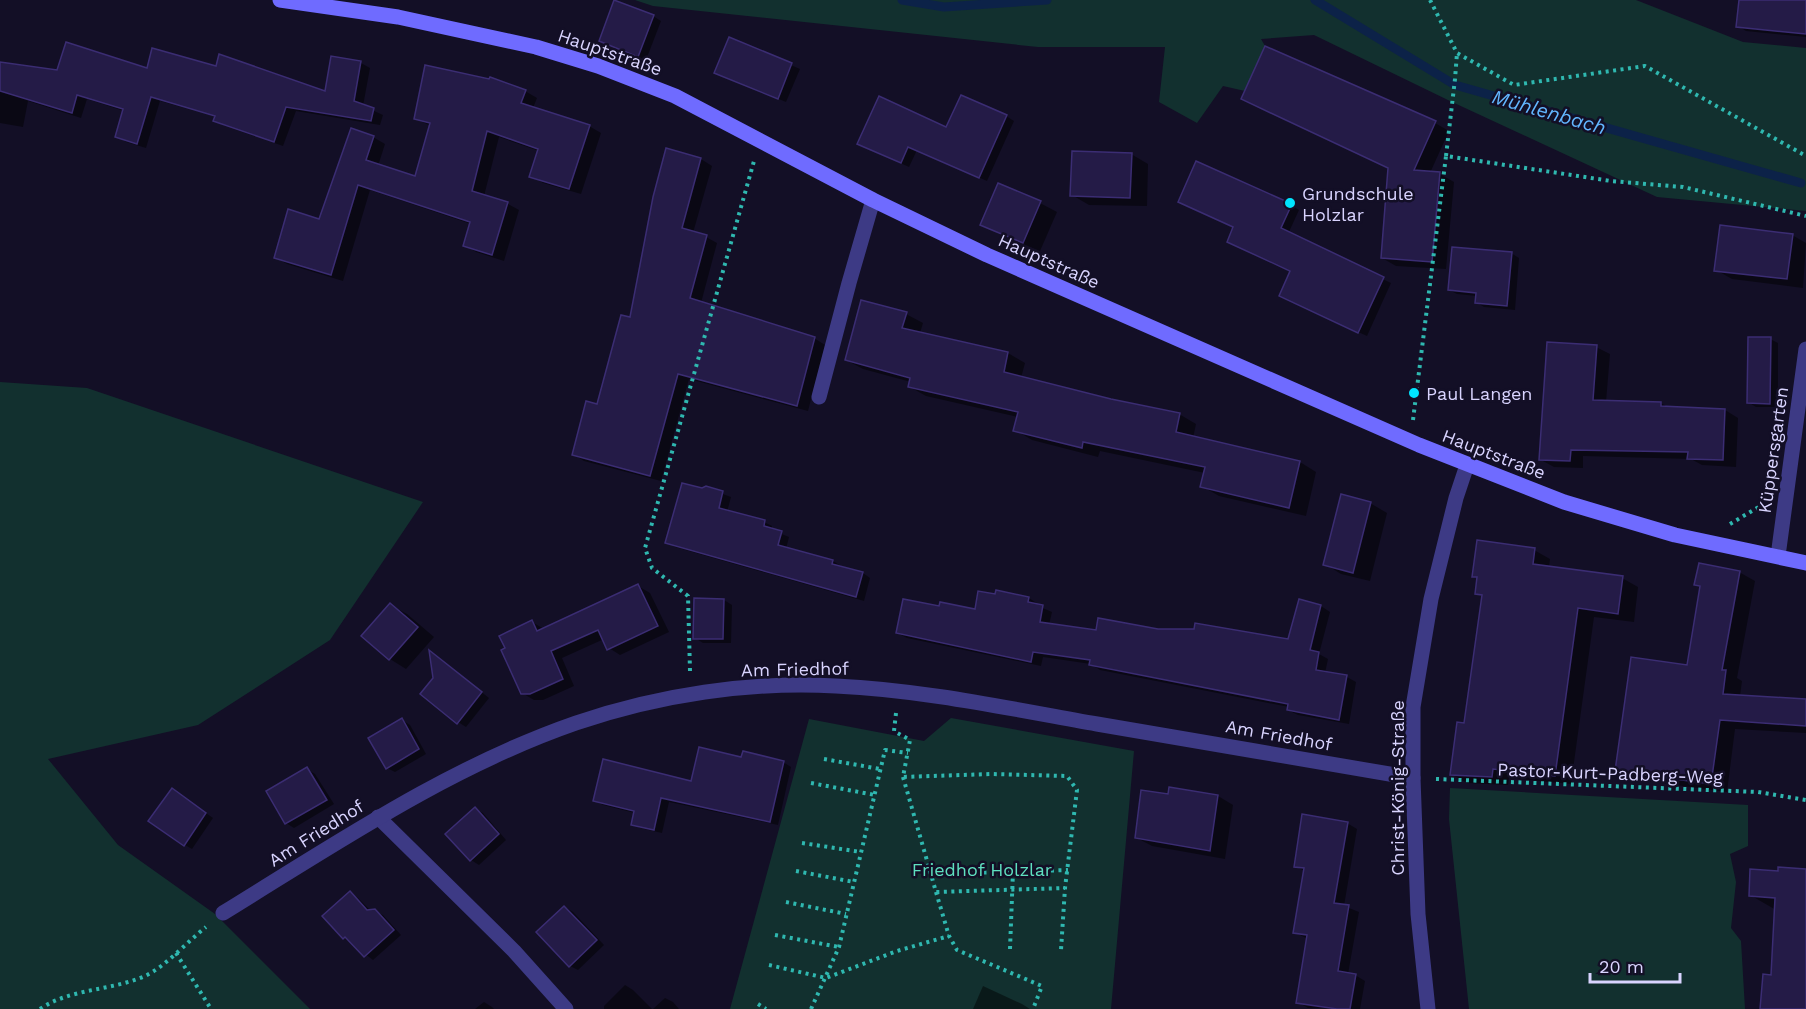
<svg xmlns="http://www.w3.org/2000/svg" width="1806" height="1009" viewBox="0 0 1806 1009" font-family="'Work Sans',sans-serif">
  <rect width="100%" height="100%" fill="#130f26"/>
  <g fill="#12302f">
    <path d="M635,0H1636L1743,42L1806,48V211L1657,197L1450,101L1314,35L1261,39L1265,46L1245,91L1223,86L1197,123L1159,102L1165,47H1038L653,6Z"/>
    <path d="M0,382L87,388L423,502L330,640L198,725L48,759L118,845L215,914L310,1009H0Z"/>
    <path d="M951,718L1134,751L1111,1009H730L809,719L924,741Z"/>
    <path d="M1450,788L1748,805V846L1730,854L1736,882L1731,928L1741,941L1745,1009H1469L1449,819Z"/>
  </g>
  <g fill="#0007">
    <path d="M1741,0H1806V37L1746,31L1738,26Z"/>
    <path d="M653,16L661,21L646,60L601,41Z"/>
    <path d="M730,39L800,69L786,102L716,73Z"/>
    <path d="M0,63L58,72L217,67L326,93L361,63L370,68L363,106L383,115L380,125L296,111L283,146L225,126L215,121L216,117L160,101L146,148L126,142L117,136L124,111L87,99L81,118L28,101L23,127L0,123Z"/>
    <path d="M525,91L537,98L533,108L589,126L601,133L581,194L543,183L531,176L539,151L499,137L484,196L508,204L519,210L504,261L476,252L464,245L471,224L370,190L343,281L287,264L275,257L320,221L373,137L385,144L378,166L416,178L431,126L416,119Z"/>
    <path d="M1006,116L1014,121L987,181L917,150L909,167L867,148Z"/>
    <path d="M1435,123L1449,131L1430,173L1440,174L1454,182L1446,269L1396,266L1382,258L1389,169Z"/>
    <path d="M667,150L701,159L712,166L693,233L706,237L717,243L701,303L814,338L825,345L808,411L689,379L661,481L584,461L573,454L598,406L631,319Z"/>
    <path d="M1131,154L1148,164L1147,206L1089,205L1072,195Z"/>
    <path d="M1040,203L1057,212L1040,251L999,234L982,224Z"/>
    <path d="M1291,205L1299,210L1288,234L1391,283L1367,336L1288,300L1292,271L1236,246Z"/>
    <path d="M1792,235L1806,243L1803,288L1732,279L1716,270Z"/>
    <path d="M1511,253L1519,258L1515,310L1484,307L1476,302L1477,296L1457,294L1449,290Z"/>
    <path d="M906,314L923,323L920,333L1008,353L1025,363L1021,378L1110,400L1179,414L1196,424L1193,438L1300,462L1316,472L1306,516L1219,496L1202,486L1205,473L1100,451L1098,457L1032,440L1015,430L1018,417L926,396L910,387L911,382L863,369L846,360Z"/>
    <path d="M1770,339L1778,343V407H1756L1748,402Z"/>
    <path d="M1596,347L1610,354L1606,402L1661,403L1669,408L1725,410L1738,418L1736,467L1702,465L1691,459L1583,456V468L1554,467L1541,460Z"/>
    <path d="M706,488L731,497L727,512L764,522L772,526V530L789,537L786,549L833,561L841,566L840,567L863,573L870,578L864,601L675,547L667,543L702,490Z"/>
    <path d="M1370,503L1387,513L1370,581L1341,574L1325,564Z"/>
    <path d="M1534,550L1550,559L1549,567L1622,578L1638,587L1634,622L1594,617L1571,784L1509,778L1508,785L1467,783L1451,774L1465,725L1483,597L1477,593L1479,579L1474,576Z"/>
    <path d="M1739,572L1755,581L1737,678L1742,681L1740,696L1806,700V733L1735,729L1727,792L1632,779L1617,770L1688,667L1702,587L1696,584Z"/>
    <path d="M638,586L650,593L669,632L620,655L609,648L604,639L562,658L574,686L543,700H534L522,693L532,622L544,629Z"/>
    <path d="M997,592L1029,598L1038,604V606L1052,612L1049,625L1097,632L1158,631L1289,641L1321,606L1330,612L1319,654L1328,659L1325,673L1347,677L1356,682L1349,724L1298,715L1288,710L1289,707L1100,670L1091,664L1043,657L1041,666L907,638L897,633L940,608L976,611L996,596Z"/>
    <path d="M724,600L732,605L731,643H703L695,638Z"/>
    <path d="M390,605L407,614L434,637L406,669L390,659Z"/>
    <path d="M431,652L489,698L466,727L458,722L435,678Z"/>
    <path d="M402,720L410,725L426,754L395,772L387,768Z"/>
    <path d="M742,759L783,762L791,767L778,825L669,802L662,833L640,828L633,824L635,813L603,805L595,801L693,782Z"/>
    <path d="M307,769L315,774L334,804L294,828L286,823Z"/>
    <path d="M180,795L213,818L192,849L185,845Z"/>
    <path d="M1169,796H1218L1233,805L1225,859L1152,846L1137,838Z"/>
    <path d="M475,809L483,813L506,840L479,865L471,860Z"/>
    <path d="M1347,823L1357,829L1344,906L1359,912L1348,974L1355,975L1365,981L1360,1009L1308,1008L1298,1002L1308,939L1294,932L1305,871L1295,866Z"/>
    <path d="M1806,871V1009H1762L1772,976L1776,910L1750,895L1779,873Z"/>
    <path d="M350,893L358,898L371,911H374L383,915L401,935L373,960L344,938Z"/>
    <path d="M565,907L573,912L604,945L578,970L570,966Z"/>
    <path d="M625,985L633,990L652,1009H604V1006Z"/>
    <path d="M983,986L1022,1004L1030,1009H973Z"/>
    <path d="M665,998L673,1002L679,1009H653Z"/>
    <path d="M484,1002L492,1007L494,1009H475Z"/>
  </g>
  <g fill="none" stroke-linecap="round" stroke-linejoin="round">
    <g stroke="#0c2248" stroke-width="9">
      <path d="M902,0L944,7L1047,0"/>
      <path d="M1315,0L1455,85L1801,183"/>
    </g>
  </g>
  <g fill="#241b47" stroke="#3b2d73" stroke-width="1.5">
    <path d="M614,0L654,15L638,57L599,41Z"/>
    <path d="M1739,0H1806V34L1736,27Z"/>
    <path d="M729,37L792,63L778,99L714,73Z"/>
    <path d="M66,42L147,68L152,48L216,66L219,54L325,91L331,56L361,61L354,101L374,108L371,121L286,107L274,142L213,121L215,116L151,97L137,144L115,137L123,109L77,95L72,113L0,91V62L57,70Z"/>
    <path d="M1265,46L1436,121L1414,170L1440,172L1432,262L1381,258L1388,168L1241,99Z"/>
    <path d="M425,65L489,79L490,77L526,90L521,103L590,125L569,189L529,177L538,149L487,131L472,191L508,202L492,255L463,246L470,222L358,185L331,275L274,258L288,209L319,219L351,128L374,136L366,160L415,176L430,123L414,119Z"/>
    <path d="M961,95L1007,115L979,178L908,147L901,163L857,144L879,96L946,127Z"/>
    <path d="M666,148L701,158L682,228L707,235L690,298L815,337L797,406L678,374L650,476L572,455L586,401L597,404L621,315L630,317L653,197Z"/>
    <path d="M1072,151L1132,153L1130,198L1070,196Z"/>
    <path d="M1196,161L1292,204L1281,228L1384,277L1358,333L1279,296L1290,271L1227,242L1233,227L1178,202Z"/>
    <path d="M998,183L1041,201L1023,243L980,225Z"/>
    <path d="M1720,225L1793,234L1787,279L1714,271Z"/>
    <path d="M1452,247L1512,252L1507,306L1475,303L1476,293L1448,290Z"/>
    <path d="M861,300L907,312L902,328L1008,352L1004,372L1111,399L1180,413L1176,432L1300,461L1289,508L1200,487L1205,467L1083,442L1082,448L1013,431L1018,412L908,387L910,378L845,360Z"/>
    <path d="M1748,337H1771L1770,404L1747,403Z"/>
    <path d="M1547,342L1597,345L1593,400L1661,402V406L1725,409L1723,460L1687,459L1688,452L1571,450L1570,461L1539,460Z"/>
    <path d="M682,483L702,488L706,486L723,491L719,508L765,520L764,526L782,531L778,545L833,560L832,564L863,572L856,597L665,543Z"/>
    <path d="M1341,494L1371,502L1353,573L1323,565Z"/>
    <path d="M1477,540L1535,548L1533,564L1623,576L1618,614L1578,608L1555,776L1493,769L1492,777L1450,775L1457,722L1464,723L1482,595L1475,594L1477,577H1472Z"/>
    <path d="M1699,563L1740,571L1722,670H1726L1723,694L1806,699V726L1720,720L1711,784L1615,771L1631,657L1687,665L1700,586L1694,585Z"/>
    <path d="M638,584L658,626L607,650L598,630L551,651L563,679L530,694H521L501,650L505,648L499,636L532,620L537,631Z"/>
    <path d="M996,590L1029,597L1028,602L1043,605L1040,622L1096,630L1098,618L1158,629H1194L1195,623L1288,639L1299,599L1321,605L1310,650L1319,652L1316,670L1347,675L1339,720L1287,710L1288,704L1089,665L1090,660L1033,652L1031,662L896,633L903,599L939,606L940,602L975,609L978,591L995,594Z"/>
    <path d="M694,598L724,599L723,639H693Z"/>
    <path d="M390,603L418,627L389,660L361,636Z"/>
    <path d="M429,650L482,692L457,724L420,694L433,678Z"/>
    <path d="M402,718L419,749L386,769L368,738Z"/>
    <path d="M699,747L741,757L743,751L784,761L770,822L661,798L654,830L631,825L634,811L593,801L603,759L691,781Z"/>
    <path d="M307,767L327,800L285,824L266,791Z"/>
    <path d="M1169,787L1218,795L1210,851L1135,838L1141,790L1168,794Z"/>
    <path d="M172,788L206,813L184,846L148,821Z"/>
    <path d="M475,807L499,834L470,861L445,834Z"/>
    <path d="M1302,814L1348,822L1334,903L1349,905L1338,971L1356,974L1350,1009H1337L1296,1003L1307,935L1293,933L1304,868L1294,867Z"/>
    <path d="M1778,867L1806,869V1009H1760L1763,974L1771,975L1775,898L1749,896L1750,869L1778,871Z"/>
    <path d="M350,891L367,910L375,909L394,930L364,957L345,937L343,939L322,916Z"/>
    <path d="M564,906L597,940L569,967L536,932Z"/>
  </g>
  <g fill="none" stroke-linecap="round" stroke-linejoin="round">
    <g stroke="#2fb8b0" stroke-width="4" stroke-dasharray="3 4.5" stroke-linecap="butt">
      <path d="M1430,0L1457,53L1514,85L1645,66L1806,156"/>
      <path d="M1446,156L1455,79L1457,53"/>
      <path d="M1413,420L1446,156L1611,181L1683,187L1806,216"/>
      <path d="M1730,524L1762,505"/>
      <path d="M690,671L688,596L652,568L645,548L754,161"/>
      <path d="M896,713L894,731L910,740L903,777L992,774L1067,776L1077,790L1065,888L1061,950"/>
      <path d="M824,759L880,769"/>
      <path d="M903,777L936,892L1065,888"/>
      <path d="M1436,779L1758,792L1806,800"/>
      <path d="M811,783L875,795"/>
      <path d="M802,843L861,852"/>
      <path d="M796,871L854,882"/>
      <path d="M931,874L1068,870"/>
      <path d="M936,892L949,936L957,950L1042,986L1033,1009"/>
      <path d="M786,902L846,914"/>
      <path d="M775,935L839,947"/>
      <path d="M1010,949L1013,871"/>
      <path d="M176,953L211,1009"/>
      <path d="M769,965L826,978L897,951L949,936"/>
      <path d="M758,1004L766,1009"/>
      <path d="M40,1009C71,988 111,991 145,976C165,967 188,941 206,927"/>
      <path d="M811,1009L839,947L885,750L908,753"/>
    </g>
    <g stroke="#3d3a85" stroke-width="15">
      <path d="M819,397L849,283L873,200"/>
      <path d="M378,817L514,951L566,1009"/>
    </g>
    <g stroke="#3d3a85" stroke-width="15">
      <path d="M1778,556L1806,349"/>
      <path d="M223,913C337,843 449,767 576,723C658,695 750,681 836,686C924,690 1011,709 1097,724C1202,742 1308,760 1413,778"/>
      <path d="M1428,1009L1418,914L1413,778V707L1431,599L1456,498L1467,465"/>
    </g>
    <path stroke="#6f6bff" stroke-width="15" d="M280,0L398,17L536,47L598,66L675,96L873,200L987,255L1419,445L1564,502L1675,535L1806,563"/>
  </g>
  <g fill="#00e5ff" stroke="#130f26" stroke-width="2">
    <circle cx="1290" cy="203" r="6"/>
    <circle cx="1414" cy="393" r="6"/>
  </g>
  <g text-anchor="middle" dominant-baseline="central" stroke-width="5" stroke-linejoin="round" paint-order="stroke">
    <g font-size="18" fill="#d9d4ff" stroke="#130f26">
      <text transform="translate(610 52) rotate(19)">Hauptstraße</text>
      <text transform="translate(1049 261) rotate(24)">Hauptstraße</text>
      <text transform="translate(1773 450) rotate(-82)">Küppersgarten</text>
      <text transform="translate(1494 454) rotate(21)">Hauptstraße</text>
      <text transform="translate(795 669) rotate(-1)">Am Friedhof</text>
      <text transform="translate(1279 735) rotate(10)">Am Friedhof</text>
      <text transform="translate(1610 773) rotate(2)">Pastor-Kurt-Padberg-Weg</text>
      <text transform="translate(1397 788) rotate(-90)">Christ-König-Straße</text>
      <text transform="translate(316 833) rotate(-32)">Am Friedhof</text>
    </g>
    <g font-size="18" fill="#d9d4ff" stroke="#130f26" text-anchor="start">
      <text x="1302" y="193">Grundschule<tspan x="1302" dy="21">Holzlar</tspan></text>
      <text x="1426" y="393">Paul Langen</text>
    </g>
    <g font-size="18" fill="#5fe0c0" stroke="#130f26">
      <text x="982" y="869">Friedhof Holzlar</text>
    </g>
    <g font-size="20" font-style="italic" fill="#62b6ff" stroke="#130f26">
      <text transform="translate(1549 112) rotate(16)">Mühlenbach</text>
    </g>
  </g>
  <path d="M1590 973v9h90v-9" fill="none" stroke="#d9d4ff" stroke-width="3"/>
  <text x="1599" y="973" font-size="18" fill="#d9d4ff" stroke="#130f26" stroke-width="4.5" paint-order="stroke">20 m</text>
</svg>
